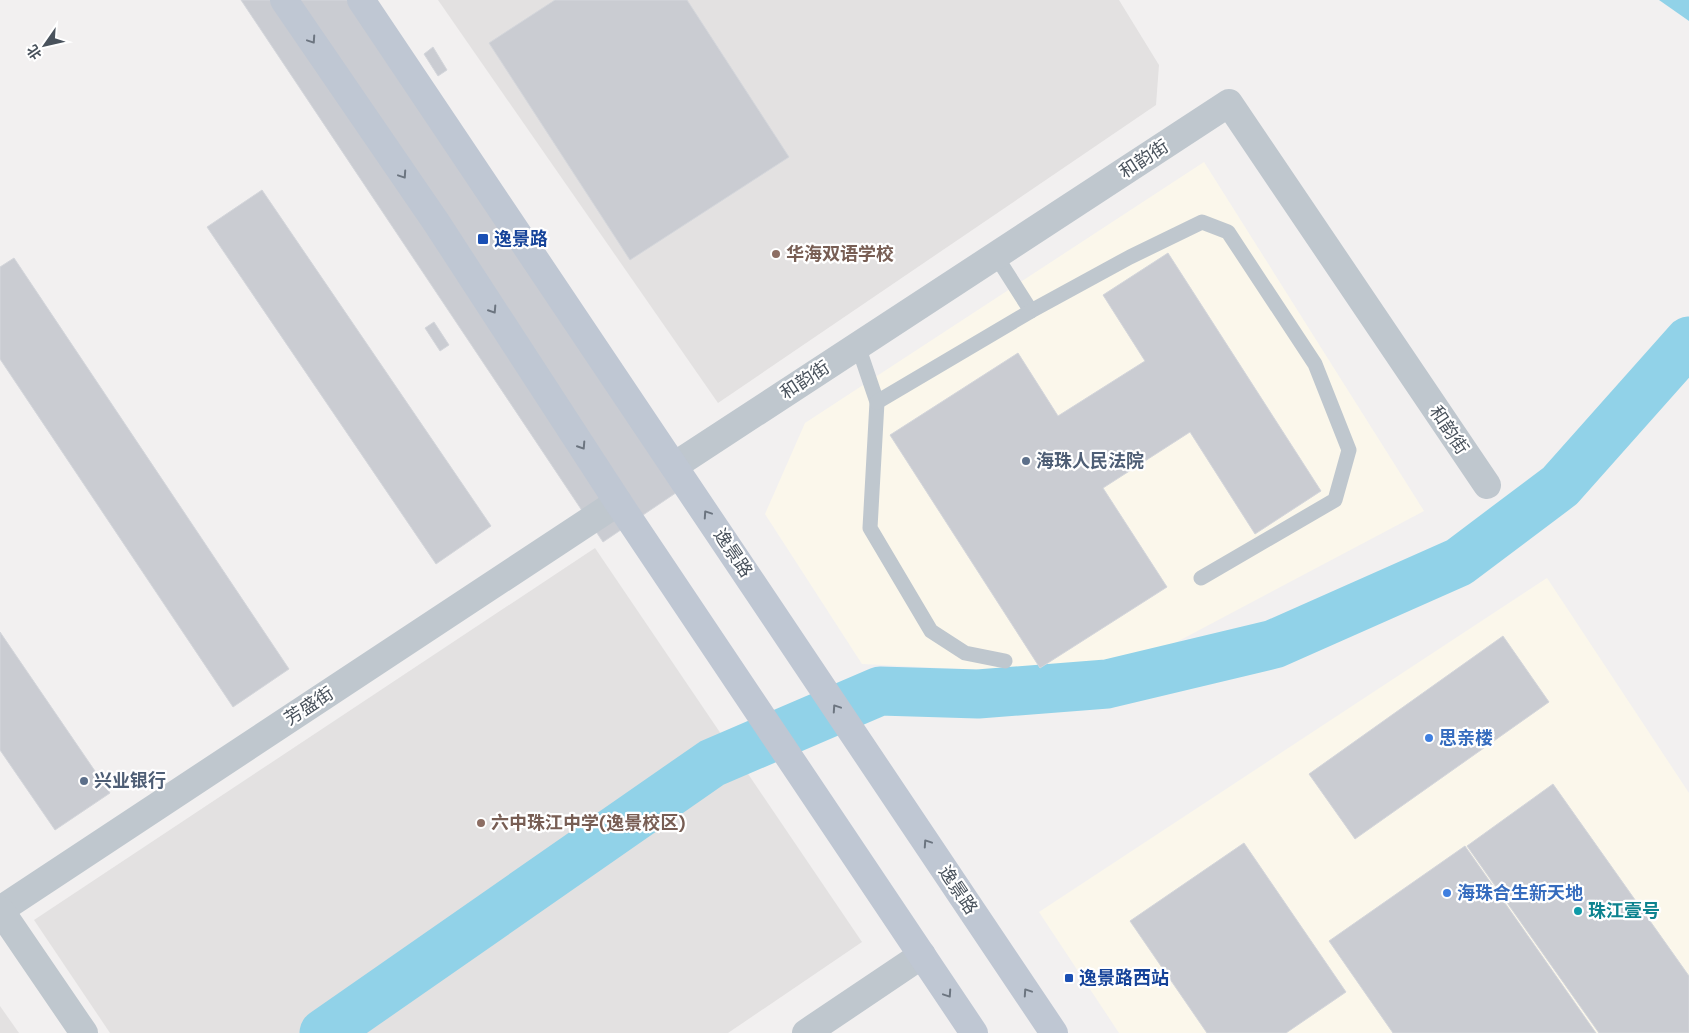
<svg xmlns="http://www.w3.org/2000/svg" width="1689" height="1033" viewBox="0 0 1689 1033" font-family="'DM Sans','Noto Sans SC',sans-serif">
  <rect width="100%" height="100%" fill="#f2f0f0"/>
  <g fill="#fbf7eb">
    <path d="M1204,162L1424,511L1171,645L1046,673L862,664L765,514L805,423Z"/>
    <path d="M1547,578L1689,793V1033H1119L1039,912Z"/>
  </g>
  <g fill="#e3e1e1">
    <path d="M438,0H1119L1159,65L1156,105L718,403Z"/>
    <path d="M595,548L862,942L728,1033H110L34,920Z"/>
    <path d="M0,1006L19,1033H0Z"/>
  </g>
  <path fill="#91d2e8" d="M1659,0H1689V21Z"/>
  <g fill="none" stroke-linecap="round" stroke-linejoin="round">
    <path stroke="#91d2e8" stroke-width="49" d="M324,1033L712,763L880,691L978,694L1107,684L1274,644L1459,562L1560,486L1689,341"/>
  </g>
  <g fill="#caccd2" stroke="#d4d6db">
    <path d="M241,0H374L695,480L603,542Z"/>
    <path d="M555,0H687L789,157L630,260L489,43Z"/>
    <path d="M433,47L447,70L438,76L424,54Z"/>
    <path d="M262,190L491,526L436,564L207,227Z"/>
    <path d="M1168,253L1321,491L1255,534L1190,432L1103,488L1167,587L1040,668L890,435L1018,353L1058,416L1145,361L1103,295Z"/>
    <path d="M14,258L289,669L233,707L0,359V267Z"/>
    <path d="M434,322L449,345L440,351L425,328Z"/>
    <path d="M0,632L110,793L55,830L0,750Z"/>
    <path d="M1503,636L1549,702L1355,839L1309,774Z"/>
    <path d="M1553,784L1689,976V1033H1599L1467,846Z"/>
    <path d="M1244,843L1346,992L1286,1033H1207L1130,921Z"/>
    <path d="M1465,846L1596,1033H1393L1329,941Z"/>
  </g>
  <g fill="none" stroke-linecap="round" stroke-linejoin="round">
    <g stroke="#bfc7ce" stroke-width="15">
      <path d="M996,256L1031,311L1130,257L1202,222L1228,232L1315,364L1349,450L1335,500L1201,578"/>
      <path d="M858,346L877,402L870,528L931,631L965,653L1005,661"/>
      <path d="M877,402L1031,311"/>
    </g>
    <g stroke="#bfc7ce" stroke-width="28">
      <path d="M674,466L1229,103L1487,485"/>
      <path d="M0,910L618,502"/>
      <path d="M0,910L84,1033"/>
    </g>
    <path stroke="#bfc7ce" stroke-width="28" d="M806,1033L922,955"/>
    <g stroke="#bfc7d3" stroke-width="28">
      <path d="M284,0L436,222L618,502L974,1033"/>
      <path d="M361,0L1054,1033"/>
    </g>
  </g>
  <defs><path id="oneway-chevron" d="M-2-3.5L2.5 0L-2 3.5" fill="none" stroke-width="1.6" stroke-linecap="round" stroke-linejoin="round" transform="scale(1.25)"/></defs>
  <g stroke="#6c7580">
    <use href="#oneway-chevron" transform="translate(312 40) rotate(56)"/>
    <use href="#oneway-chevron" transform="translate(403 175) rotate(56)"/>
    <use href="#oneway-chevron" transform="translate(493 310) rotate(57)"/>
    <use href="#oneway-chevron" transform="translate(582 446) rotate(57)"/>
    <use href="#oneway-chevron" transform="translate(707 514) rotate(-124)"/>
    <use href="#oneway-chevron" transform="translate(836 708) rotate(-124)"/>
    <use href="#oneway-chevron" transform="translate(927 843) rotate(-124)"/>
    <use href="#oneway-chevron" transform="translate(1027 992) rotate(-124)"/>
    <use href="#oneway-chevron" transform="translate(948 994) rotate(56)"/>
  </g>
  <g fill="#1a4fb4" stroke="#fff" stroke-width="2">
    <rect x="477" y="233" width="12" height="12" rx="2.5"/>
    <rect x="1064" y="973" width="10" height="10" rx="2.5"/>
  </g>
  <g fill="#8d6e63" stroke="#fff" stroke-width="2">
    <circle cx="776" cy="254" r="5"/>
    <circle cx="481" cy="823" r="5"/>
  </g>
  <g fill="#5c6f8a" stroke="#fff" stroke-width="2">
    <circle cx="1026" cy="461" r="5"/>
    <circle cx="84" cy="781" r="5"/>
  </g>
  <g fill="#3f7fe0" stroke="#fff" stroke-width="2">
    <circle cx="1429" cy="738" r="5"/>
    <circle cx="1447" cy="893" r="5"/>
  </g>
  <circle fill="#0f9aa8" stroke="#fff" stroke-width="2" cx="1578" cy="911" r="5"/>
  <g text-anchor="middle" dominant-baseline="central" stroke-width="4.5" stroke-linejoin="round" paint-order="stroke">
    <g font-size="18" fill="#49525c" stroke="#fff">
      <text transform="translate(1144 159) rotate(-33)">和韵街</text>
      <text transform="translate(805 380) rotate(-33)">和韵街</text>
      <text transform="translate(1449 430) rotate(56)">和韵街</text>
      <text transform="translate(733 553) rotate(56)">逸景路</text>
      <text transform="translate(309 706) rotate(-33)">芳盛街</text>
      <text transform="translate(958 890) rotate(56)">逸景路</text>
    </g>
    <g font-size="18" font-weight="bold" fill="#164399" stroke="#fff" text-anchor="start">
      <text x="494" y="239">逸景路</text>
      <text x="1079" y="978">逸景路西站</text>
    </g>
    <g font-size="18" font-weight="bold" fill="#785e54" stroke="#fff" text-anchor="start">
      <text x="786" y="254">华海双语学校</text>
      <text x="491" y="823">六中珠江中学(逸景校区)</text>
    </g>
    <g font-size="18" font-weight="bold" fill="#4e5e75" stroke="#fff" text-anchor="start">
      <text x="1036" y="461">海珠人民法院</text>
      <text x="94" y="781">兴业银行</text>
    </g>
    <g font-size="18" font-weight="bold" fill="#366cbe" stroke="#fff" text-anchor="start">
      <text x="1439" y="738">思亲楼</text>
      <text x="1457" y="893">海珠合生新天地</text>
    </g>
    <g font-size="18" font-weight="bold" fill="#0d838f" stroke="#fff" text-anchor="start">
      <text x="1588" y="911">珠江壹号</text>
    </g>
  </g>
  <g transform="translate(45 45) rotate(236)" stroke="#ffffff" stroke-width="4" paint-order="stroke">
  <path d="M0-4L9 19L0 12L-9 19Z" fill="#49525c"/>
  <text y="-8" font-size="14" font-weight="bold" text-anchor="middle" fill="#49525c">北</text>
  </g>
</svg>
